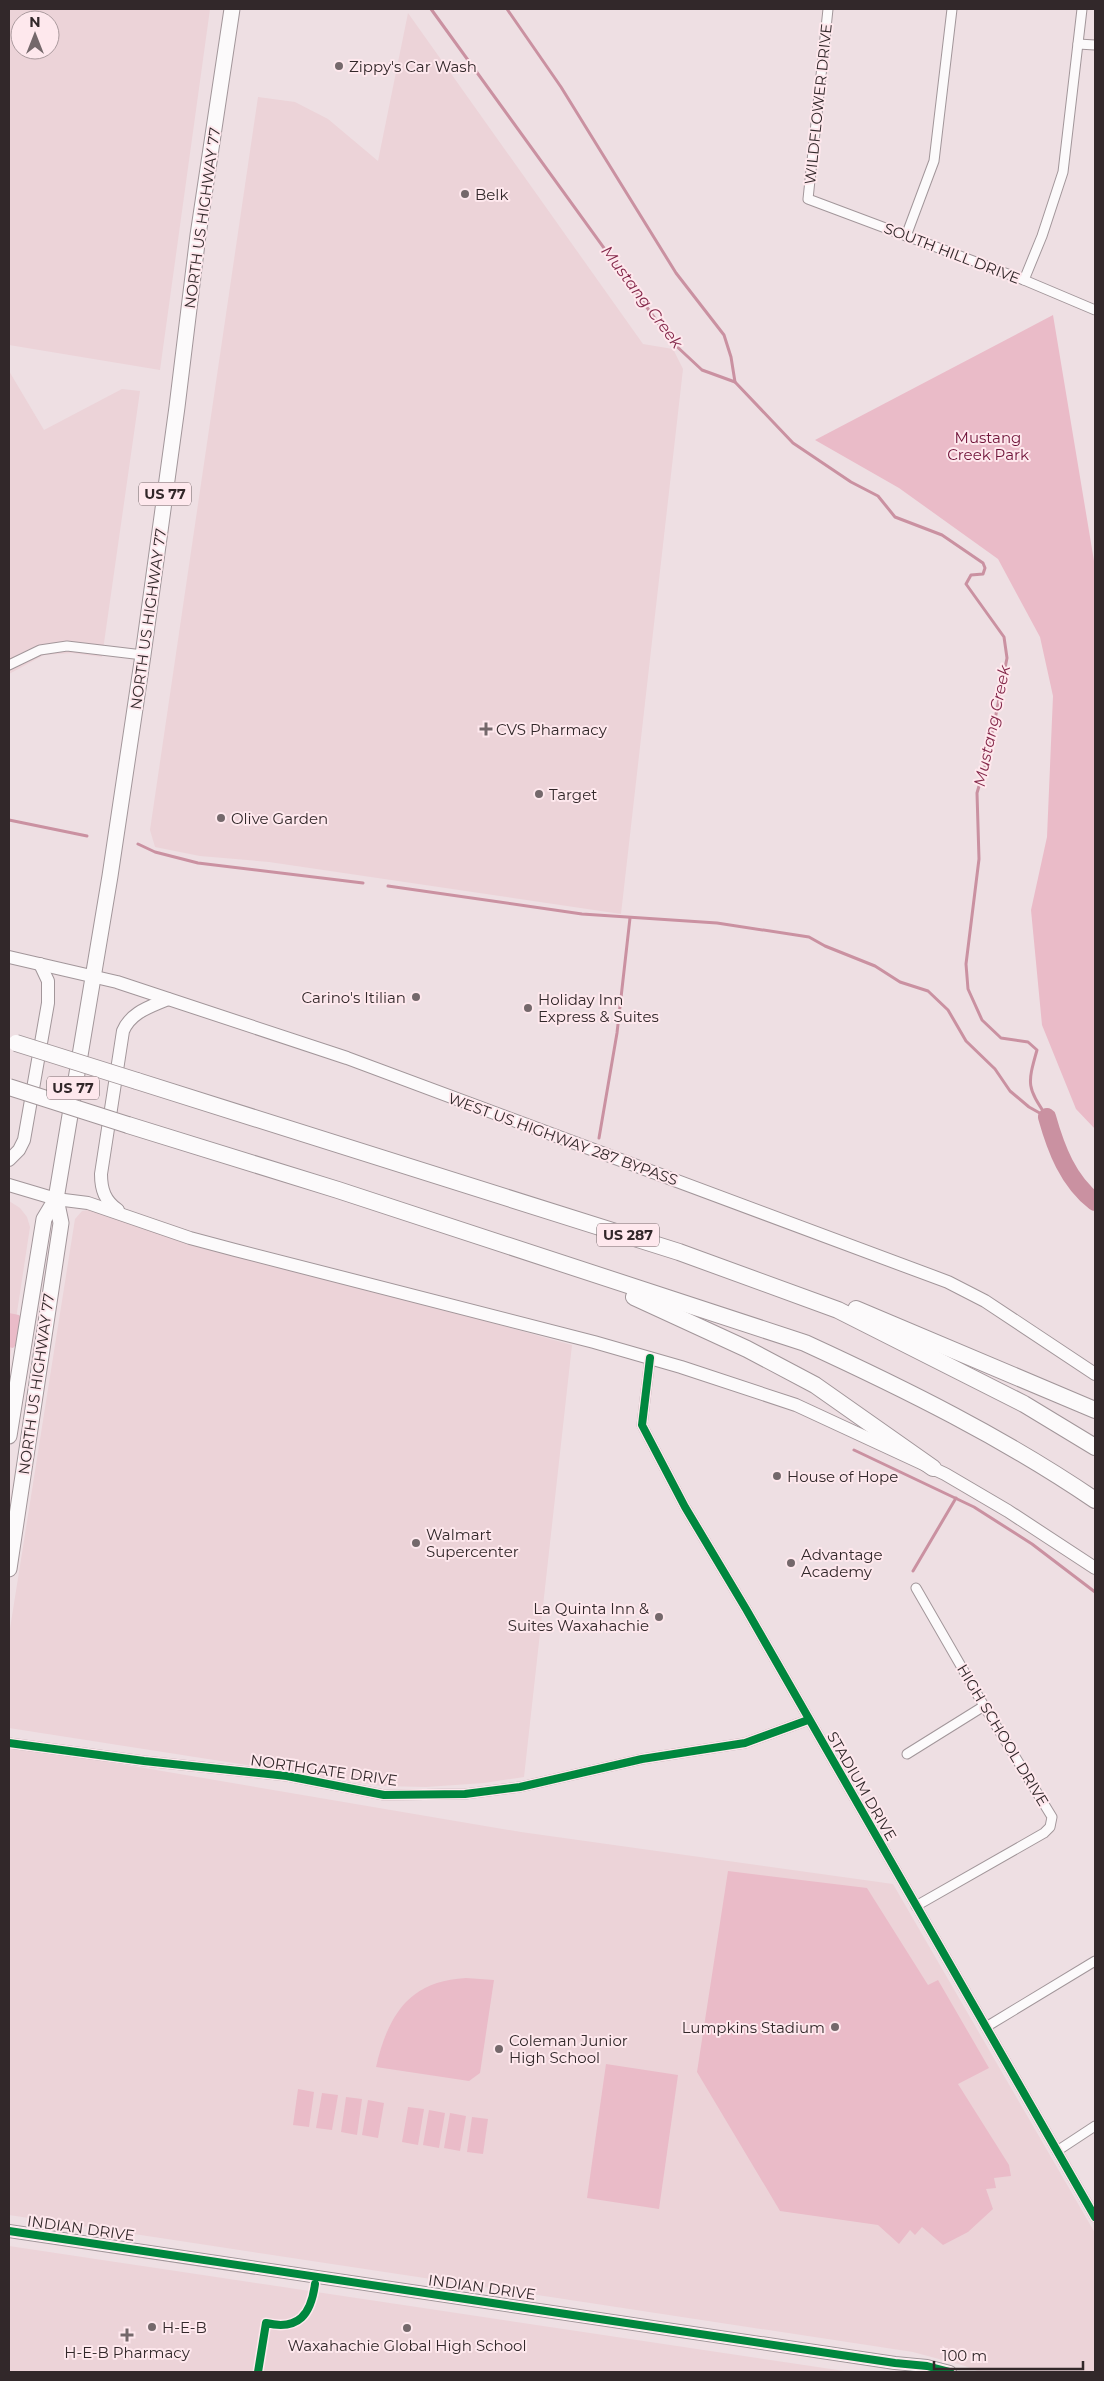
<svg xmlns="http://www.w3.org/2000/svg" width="1104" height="2381" viewBox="0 0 1104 2381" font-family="Montserrat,sans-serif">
  <rect width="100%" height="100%" fill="#eedfe3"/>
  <g fill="#ecd3d8" fill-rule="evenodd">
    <path d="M9,9H210L160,370L9,345ZM20,20H50V50H20Z"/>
    <path d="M408,13L643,344L673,349L683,369L621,914L269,862L200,856L155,847L150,830L258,97L295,102L328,119L378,161Z"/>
    <path d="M9,371L44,430L122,389L140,391L102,657L72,653L44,655L9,674Z"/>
    <path d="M9,1201L20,1208L27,1217L30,1227L9,1365Z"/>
    <path d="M88,1210L572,1345L524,1777L484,1783L426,1787L381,1786L9,1728V1635L75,1219L82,1211Z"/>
    <path d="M9,1745L521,1832L893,1884L1095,2233V2372H980L965,2366L913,2352L9,2215Z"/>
    <path d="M9,2246L263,2284L851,2372H9Z"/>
  </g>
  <g fill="#eabbc8">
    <path d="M1053,315L1095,567V1129L1076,1109L1042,1025L1031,910L1047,837L1053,696L1040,637L998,559L899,488L815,440Z"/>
    <path d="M9,1313L19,1315L23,1321L20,1341L13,1348L9,1347Z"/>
    <path d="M728,1871L867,1888L928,1985L938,1980L989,2068L958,2084L1009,2165L1011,2176L994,2178L996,2188L986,2189L993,2209L968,2232L943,2245L922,2227L915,2235L910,2230L899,2244L878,2225L780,2211L697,2072Z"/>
    <path d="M466,1978L494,1980L480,2073L469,2081L376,2067C388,2015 409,1981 466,1978Z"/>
    <path d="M606,2064L678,2075L659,2209L587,2198Z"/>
    <path d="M298,2089L314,2092L309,2127L293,2125Z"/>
    <path d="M322,2093L338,2095L332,2130L316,2128Z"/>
    <path d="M346,2097L362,2099L357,2135L341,2132Z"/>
    <path d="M368,2100L384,2103L378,2138L362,2135Z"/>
    <path d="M408,2107L424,2109L418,2145L402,2142Z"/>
    <path d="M429,2110L445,2113L439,2148L423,2145Z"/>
    <path d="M450,2113L466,2116L460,2151L444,2148Z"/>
    <path d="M472,2117L488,2119L483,2154L467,2152Z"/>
  </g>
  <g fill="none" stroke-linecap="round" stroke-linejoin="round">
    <g stroke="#ca91a1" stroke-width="3">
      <path d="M431,9L672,342L702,370L735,382L793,443L851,482L878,496L895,517L942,535L983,563L985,568L983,574L971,575L966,584L1004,637L1007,658L988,755L977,793L979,859L966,964L968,989L982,1020L1001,1038L1028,1042L1037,1050C1027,1085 1027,1087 1047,1117"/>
      <path d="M507,9L561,87L676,273L724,335L731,357L735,382"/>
      <path d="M9,820L87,836"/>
      <path d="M138,844L155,852L198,863L363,883"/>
      <path d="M388,886L582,914L717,923L809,937L825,946L875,966L900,982L928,991L948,1010L966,1041L995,1069L1010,1091L1029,1107L1045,1116"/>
      <path d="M599,1138L617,1033L630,918"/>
      <path d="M854,1450L974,1507L1032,1544L1095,1592"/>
      <path d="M913,1571L956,1498"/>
    </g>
    <path stroke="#ca91a1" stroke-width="18" d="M1047,1117C1056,1149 1068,1181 1095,1202"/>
    <g stroke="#a2969a" stroke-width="11">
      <g id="street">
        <path d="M828,9L808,199L1024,280L1095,310"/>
        <path d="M1078,44L1095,45"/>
        <path d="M906,236L934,161L952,9"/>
        <path d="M1024,280L1042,236L1063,172L1082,9"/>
        <path d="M9,665L40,650L67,646L143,655"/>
        <path d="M650,1358L642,1425L685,1507L746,1609L1095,2217"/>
        <path d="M916,1588L984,1706L1052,1817L1050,1827L1044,1833L916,1906"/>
        <path d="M9,1743L144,1761L287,1776L384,1795L465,1794L520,1787L642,1759L745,1743L808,1720"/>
        <path d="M907,1754L984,1706"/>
        <path d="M986,2027L1095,1961"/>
        <path d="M1057,2151L1095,2126"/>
      </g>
    </g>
    <g stroke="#a2969a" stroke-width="14">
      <g id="secondary">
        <path d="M9,957L117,982L347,1058L948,1282L985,1301L1095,1374"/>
        <path d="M9,1160L19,1150L24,1140L48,1003V981L40,964"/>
        <path d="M9,1185L56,1199L88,1203L190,1238L235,1250L594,1342L681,1367L796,1405L945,1474L1008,1511L1095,1568"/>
        <path d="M118,1210C105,1201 101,1190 101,1174L123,1031C131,1012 150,1007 168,999"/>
        <path d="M9,2231L895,2363L927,2366L950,2372"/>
      </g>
    </g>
    <g stroke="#a2969a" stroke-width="17">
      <g id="primary">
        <path d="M9,1436L44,1219L56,1199"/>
        <path d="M9,1569L61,1223L56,1199L110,876L143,655L177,407L198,235L232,9"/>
      </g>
    </g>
    <g stroke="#a2969a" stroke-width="18">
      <g id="highway">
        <path d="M137,1081L679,1252L838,1310L1024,1404L1095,1447"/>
        <path d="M128,1125L338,1190L805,1343C905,1389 1004,1438 1095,1500"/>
        <path d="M634,1297L747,1349L815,1385L933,1468"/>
        <path d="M856,1309L1095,1410"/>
      </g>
    </g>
    <use href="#street" stroke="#fcfafb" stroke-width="9"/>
    <use href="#secondary" stroke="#fcfafb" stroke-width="12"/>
    <use href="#primary" stroke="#fcfafb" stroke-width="15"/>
    <use href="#highway" stroke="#fcfafb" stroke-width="16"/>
    <g stroke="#a2969a" stroke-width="18" stroke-linecap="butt">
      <g id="highway-bridge">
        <path d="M16,1043L137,1081"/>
        <path d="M9,1087L128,1125"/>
      </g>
    </g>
    <use href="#highway-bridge" stroke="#fcfafb" stroke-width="16"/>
    <g stroke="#fee8ed" stroke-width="11">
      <g id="cycleway">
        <path d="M650,1358L642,1425L685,1507L746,1609L1095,2217"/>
        <path d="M9,1743L144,1761L287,1776L384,1795L465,1794L520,1787L642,1759L745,1743L808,1720"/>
        <path d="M9,2231L895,2363L927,2366L950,2372"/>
        <path d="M258,2372L266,2323C299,2331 311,2314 315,2284"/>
      </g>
    </g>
    <use href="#cycleway" stroke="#00873e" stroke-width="8"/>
  </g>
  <g fill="#74686b" stroke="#fee8ed" stroke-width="2">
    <circle cx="339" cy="66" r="5"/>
    <circle cx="465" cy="194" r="5"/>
    <path d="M483.5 721.5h5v5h5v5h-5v5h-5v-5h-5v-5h5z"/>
    <circle cx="539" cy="794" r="5"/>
    <circle cx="221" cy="818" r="5"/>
    <circle cx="416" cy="997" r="5"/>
    <circle cx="528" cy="1008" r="5"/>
    <circle cx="777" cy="1476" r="5"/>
    <circle cx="416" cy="1543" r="5"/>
    <circle cx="791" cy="1563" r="5"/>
    <circle cx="659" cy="1617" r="5"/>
    <circle cx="835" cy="2027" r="5"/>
    <circle cx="499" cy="2049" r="5"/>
    <circle cx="152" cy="2327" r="5"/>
    <circle cx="407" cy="2328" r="5"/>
    <path d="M124.5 2327.5h5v5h5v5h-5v5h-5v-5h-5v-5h5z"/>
  </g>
  <g text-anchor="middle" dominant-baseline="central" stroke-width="4" stroke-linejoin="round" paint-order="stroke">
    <g fill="#fee8ed" stroke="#6f6264" stroke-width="1">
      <rect x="139" y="482.5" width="52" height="23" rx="4"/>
      <rect x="47" y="1076.5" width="52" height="23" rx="4"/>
      <rect x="597" y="1223.5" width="62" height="23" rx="4"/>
    </g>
    <g font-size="14" font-weight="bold" fill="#32282a">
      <text x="165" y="494">US 77</text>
      <text x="73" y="1088">US 77</text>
      <text x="628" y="1235">US 287</text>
    </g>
    <g font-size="15" fill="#32282a" stroke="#fee8ed" text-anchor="start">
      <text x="349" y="66">Zippy's Car Wash</text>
      <text x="475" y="194">Belk</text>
      <text x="496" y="729">CVS Pharmacy</text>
      <text x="549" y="794">Target</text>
      <text x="231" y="818">Olive Garden</text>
      <text x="406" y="997" text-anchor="end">Carino's Itilian</text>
      <text x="538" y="999">Holiday Inn<tspan x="538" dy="17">Express &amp; Suites</tspan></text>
      <text x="787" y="1476">House of Hope</text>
      <text x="426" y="1534">Walmart<tspan x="426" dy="17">Supercenter</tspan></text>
      <text x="801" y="1554">Advantage<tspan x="801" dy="17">Academy</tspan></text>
      <text x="649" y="1608" text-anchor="end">La Quinta Inn &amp;<tspan x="649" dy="17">Suites Waxahachie</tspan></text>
      <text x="825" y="2027" text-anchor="end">Lumpkins Stadium</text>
      <text x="509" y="2040">Coleman Junior<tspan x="509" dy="17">High School</tspan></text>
      <text x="162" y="2327">H-E-B</text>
      <text x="407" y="2345" text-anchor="middle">Waxahachie Global High School</text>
      <text x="127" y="2352" text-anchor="middle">H-E-B Pharmacy</text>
    </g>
    <g font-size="15" fill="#32282a" stroke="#fee8ed">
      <text transform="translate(818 104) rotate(-84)">WILDFLOWER DRIVE</text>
      <text transform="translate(202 218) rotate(-82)">NORTH US HIGHWAY 77</text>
      <text transform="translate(952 253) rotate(21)">SOUTH HILL DRIVE</text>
      <text transform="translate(148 619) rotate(-82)">NORTH US HIGHWAY 77</text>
      <text transform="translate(563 1139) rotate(20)">WEST US HIGHWAY 287 BYPASS</text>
      <text transform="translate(36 1384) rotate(-82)">NORTH US HIGHWAY 77</text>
      <text transform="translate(1003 1735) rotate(59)">HIGH SCHOOL DRIVE</text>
      <text transform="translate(324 1770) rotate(8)">NORTHGATE DRIVE</text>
      <text transform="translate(862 1786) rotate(60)">STADIUM DRIVE</text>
      <text transform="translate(81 2228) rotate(8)">INDIAN DRIVE</text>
      <text transform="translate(482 2287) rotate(8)">INDIAN DRIVE</text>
    </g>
    <g font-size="15" fill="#6f1238" stroke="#fee8ed">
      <text x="988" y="437">Mustang<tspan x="988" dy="17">Creek Park</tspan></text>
    </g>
    <g font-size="16" font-style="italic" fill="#85294b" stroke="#fee8ed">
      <text transform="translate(642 297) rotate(53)">Mustang Creek</text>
      <text transform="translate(992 726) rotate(-78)">Mustang Creek</text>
    </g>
  </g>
  <rect width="1104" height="2381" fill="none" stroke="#32282a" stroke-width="20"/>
  <g transform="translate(35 35)"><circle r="24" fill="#fee8ed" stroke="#ac9b9f"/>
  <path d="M0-4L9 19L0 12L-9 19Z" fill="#74686b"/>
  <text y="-8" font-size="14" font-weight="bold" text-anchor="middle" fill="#32282a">N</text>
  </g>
  <path d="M934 2361v8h149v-8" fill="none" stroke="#32282a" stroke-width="2.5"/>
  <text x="942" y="2361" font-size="15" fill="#32282a" stroke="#fee8ed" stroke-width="4" paint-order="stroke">100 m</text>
</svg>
